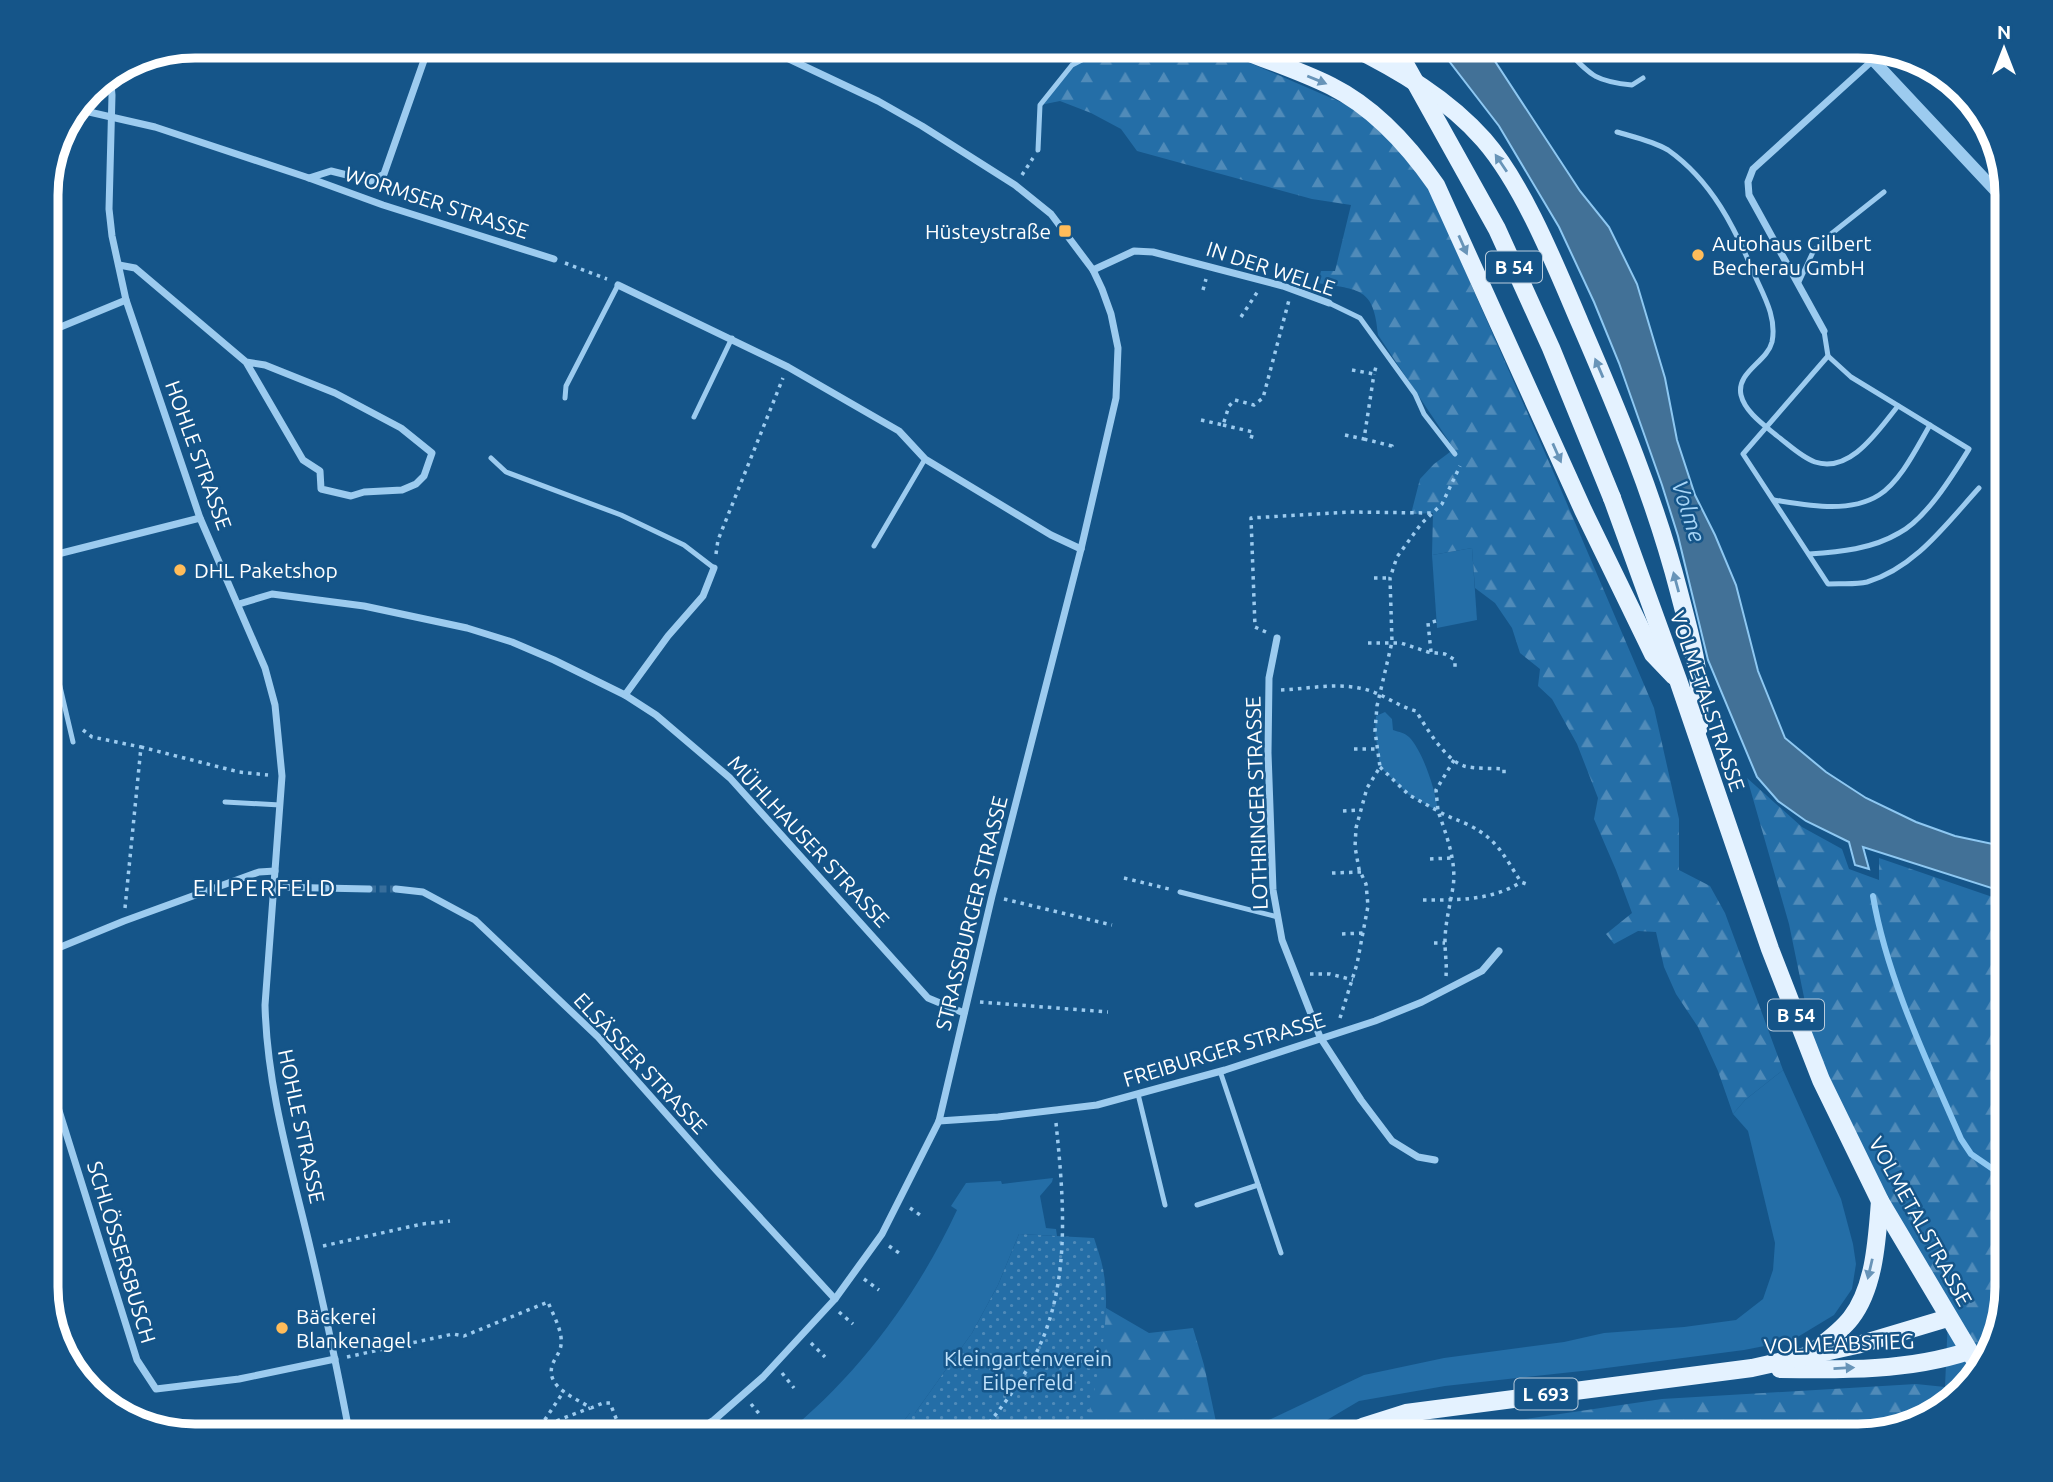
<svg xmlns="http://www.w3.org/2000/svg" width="2053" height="1482" viewBox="0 0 2053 1482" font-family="Ubuntu,sans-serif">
  <defs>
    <pattern id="forest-firs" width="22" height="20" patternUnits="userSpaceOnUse" patternTransform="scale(1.75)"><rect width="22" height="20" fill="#246ea7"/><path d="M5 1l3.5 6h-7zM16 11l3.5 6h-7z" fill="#508bb9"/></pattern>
    <pattern id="garden-dots" width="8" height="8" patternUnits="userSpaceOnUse" patternTransform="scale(1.75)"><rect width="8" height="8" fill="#246ea7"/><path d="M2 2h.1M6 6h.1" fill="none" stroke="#508bb9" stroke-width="1.8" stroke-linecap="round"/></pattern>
  </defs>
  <rect width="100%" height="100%" fill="#155589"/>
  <g fill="#246ea7">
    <path d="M1472,548L1477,620L1437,628L1432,555Z"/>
    <path d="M1385,712L1392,719L1393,730C1399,732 1405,733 1409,737C1423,751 1436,792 1438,811L1409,795L1380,767L1375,731L1376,716Z"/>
    <path d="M1783,1070L1841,1199L1853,1244L1856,1264L1852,1289L1834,1315L1791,1341L1744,1350L1591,1370L1445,1386L1359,1401L1300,1436H1235L1364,1375L1444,1358L1564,1342L1604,1333L1684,1327L1736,1320L1763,1299L1773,1270L1775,1243L1748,1131L1733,1114L1745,1100Z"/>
    <path d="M1053,1178L1052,1182L1040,1196L1046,1228L1056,1229L1057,1236L1019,1234L998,1285L972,1333L915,1413H910L892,1436H783C857,1377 917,1296 957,1210L951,1206L966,1183L1001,1181L1002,1184Z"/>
  </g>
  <g fill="url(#forest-firs)">
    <path d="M1109,46H1211L1352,107L1389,137L1430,191L1556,478L1654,708L1679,819V870L1710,886L1725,913L1783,1070L1745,1100L1733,1114L1718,1071L1698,1027L1676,994L1664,967L1656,932L1638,931L1614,944L1606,934L1632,913L1616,870L1594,819L1598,798L1577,744L1552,699L1538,686L1540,669L1520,653L1512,628L1495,603L1475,588L1472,548L1432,555L1433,513L1411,514L1420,479L1434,464L1454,449L1378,335C1374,287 1359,290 1318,283L1321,271H1335L1351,205L1312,199L1137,151L1121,129L1091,113L1060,101L1040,105L1072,65Z"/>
    <path d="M1747,778L1802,827L1842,849L1849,869L1879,880V858L2007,902V1288L1977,1378L1925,1421L1859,1436H1410L1662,1399L1916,1384L1945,1387L1948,1318L1821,1080L1789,924Z"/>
    <path d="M1106,1308L1149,1333L1193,1328L1204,1365L1219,1436H1082L1102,1345Z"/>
  </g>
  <path fill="url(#garden-dots)" d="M1019,1234L1094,1238C1097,1248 1101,1258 1103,1269C1113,1316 1096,1391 1082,1436H892L910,1413H915L972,1333L998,1285Z"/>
  <path fill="#427197" stroke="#8ec8f2" stroke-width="2" d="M1433,46H1485L1580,191L1609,227L1637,284L1665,378L1677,440L1695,495L1715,535L1736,585L1758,671L1785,738L1826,772L1866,798L1916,822L1955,836L2007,847V893L1863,847L1869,869L1855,865L1849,842L1806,821L1778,801L1757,777L1708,660L1678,536L1662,485L1619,363L1594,302L1559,227L1499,126L1442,52Z"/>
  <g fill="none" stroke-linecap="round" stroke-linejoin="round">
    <path stroke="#8ec8f2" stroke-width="6" d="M1873,896C1887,979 1928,1063 1961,1139L1971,1154L2006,1178"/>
    <path stroke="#386e9b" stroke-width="7" stroke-dasharray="7 3.5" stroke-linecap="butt" d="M369,889H396"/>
    <g stroke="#9ccbef" stroke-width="3.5" stroke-dasharray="3.5 5" stroke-linecap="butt">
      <path d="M1022,175L1033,158"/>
      <path d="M565,263L607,279"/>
      <path d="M1203,290L1206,279"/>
      <path d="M1241,317L1258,291"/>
      <path d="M1352,370L1374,374L1377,363"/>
      <path d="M1201,420L1223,425L1229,406L1235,400L1254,405L1263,398L1289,300"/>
      <path d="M1223,425L1253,432L1250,442"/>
      <path d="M1345,435L1364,439L1374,374"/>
      <path d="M1364,439L1392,446L1391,449"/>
      <path d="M716,554L718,540L783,378"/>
      <path d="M1374,578H1390"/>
      <path d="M1266,632L1255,627L1251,518L1350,512L1431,513"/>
      <path d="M1368,643H1401L1428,652L1445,654L1455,660V668"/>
      <path d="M1431,652L1428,623L1436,621"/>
      <path d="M1281,690C1306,689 1333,683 1359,688C1380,691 1396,706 1416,711C1426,727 1445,760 1464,766C1475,769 1491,768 1504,769V775"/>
      <path d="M83,730L92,737L141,747"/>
      <path d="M1354,749H1378"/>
      <path d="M1454,760L1436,790L1438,811C1448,817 1458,820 1469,825C1498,840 1504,856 1521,882L1529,885"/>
      <path d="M1380,767L1409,795L1438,811C1446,834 1457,862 1453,887C1450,906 1445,923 1445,942C1445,954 1447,964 1446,976"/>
      <path d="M1343,811L1359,810"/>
      <path d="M1430,859L1452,858"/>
      <path d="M1332,873L1361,872"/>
      <path d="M1124,878L1169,889"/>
      <path d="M1004,899L1112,925"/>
      <path d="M1423,900C1457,900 1491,901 1521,882"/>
      <path d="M125,908L141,747L239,772L268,775"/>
      <path d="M1342,934L1363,933"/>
      <path d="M1434,943H1445"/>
      <path d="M1310,974H1330L1353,980"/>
      <path d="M980,1002L1108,1012"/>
      <path d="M1340,1018L1357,964L1368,906L1366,884L1359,869L1355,847L1356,828L1367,788L1380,767L1375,731L1377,706L1392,642L1390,578L1397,557L1421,524L1442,504L1460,466"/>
      <path d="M910,1208L923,1217"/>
      <path d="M323,1246L422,1224L450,1221"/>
      <path d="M889,1246L902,1255"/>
      <path d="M864,1279L879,1290"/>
      <path d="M839,1312L853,1324"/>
      <path d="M811,1343L825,1357"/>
      <path d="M347,1357L453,1334L464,1336L548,1302C553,1315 563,1331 561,1345C560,1353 554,1359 552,1366C546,1388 576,1398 591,1408L603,1403H610L623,1436"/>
      <path d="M782,1373L794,1388"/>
      <path d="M751,1404L761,1416"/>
      <path d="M540,1427L564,1391"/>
      <path d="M517,1436L590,1408"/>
      <path d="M979,1436C997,1413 1017,1388 1032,1361C1072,1289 1064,1202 1056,1123"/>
    </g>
    <g stroke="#9ccbef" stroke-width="5">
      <path d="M1563,46C1590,74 1592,81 1632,85L1643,78"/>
      <path d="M1617,132C1634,137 1653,141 1668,150C1712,181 1735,228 1755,276C1764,296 1777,318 1772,342C1767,362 1736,372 1741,395C1745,412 1764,425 1776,435C1788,444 1801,457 1815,462C1851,474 1879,429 1898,406"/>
      <path d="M1038,150L1040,105L1072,65L1109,46"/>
      <path d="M1798,284L1813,252L1826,238L1884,192"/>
      <path d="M1329,303L1360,318L1415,394L1424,414L1455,454"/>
      <path d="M1824,331L1828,356L1743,454L1828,584C1840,583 1855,585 1867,582C1915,568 1947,523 1979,488"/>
      <path d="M565,398L566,386L618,285"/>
      <path d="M694,417L732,338"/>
      <path d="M491,458L506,472L621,515L684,545L714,568"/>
      <path d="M1774,500C1806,505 1849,514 1879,495C1901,481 1917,447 1930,425"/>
      <path d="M874,546L925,459"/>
      <path d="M1809,554C1840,552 1872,549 1899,533C1926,519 1953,475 1969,449L1851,377L1828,356"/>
      <path d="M46,627L73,742"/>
      <path d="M225,802L280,805"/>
      <path d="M1180,892L1278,917"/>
      <path d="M1220,1071L1281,1253"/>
      <path d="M1138,1094L1165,1205"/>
      <path d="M1197,1205L1258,1185"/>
    </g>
    <g stroke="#9ccbef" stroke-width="7">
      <path d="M110,74L112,95L109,209L112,236L126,300L200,518L265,668L275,705L282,776L265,1005C267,1088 291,1167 310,1247C325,1310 338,1373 350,1436"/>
      <path d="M76,109L155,127L309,178L383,205L554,259"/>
      <path d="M309,178L331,171L371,181L384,174L429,46"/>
      <path d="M119,265L135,268L246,362L265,365L335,393L401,428L432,453L424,476L416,484L402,490L364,492L351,496L321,489L320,471L303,460L246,362"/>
      <path d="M1093,270L1134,251L1153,252L1283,286L1329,303"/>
      <path d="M618,285L788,367L899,431L925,459L1051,535L1081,549"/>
      <path d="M1824,331L1749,195L1748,182L1753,169L1873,60"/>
      <path d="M46,333L126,300"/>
      <path d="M46,557L200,518"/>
      <path d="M239,604L272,594L364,606L467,628L512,642L554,660L625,695L656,715L730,778L928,998L964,1013"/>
      <path d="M1277,638L1269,678L1268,753L1273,890L1282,940L1320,1037L1361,1100L1392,1141L1418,1157L1435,1160"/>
      <path d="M625,695L668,636L703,596L714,568"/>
      <path d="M274,887L369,889"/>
      <path d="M396,889L423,892L475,920L598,1037L716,1170L835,1299"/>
      <path d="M46,953L124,921L259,872L275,871"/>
      <path d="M46,1069L137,1360L156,1389L239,1379L335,1359"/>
      <path d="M939,1121L998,1117L1097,1105L1225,1070L1375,1021L1422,1002L1482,971L1499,951"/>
      <path d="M689,1436L714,1420L763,1377L835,1299L882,1234L939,1121L992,896L1081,549L1116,398L1118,348L1111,314L1102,289L1093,270L1051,214L1015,185L922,126L878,101L789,59L767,46"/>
    </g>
    <path stroke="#9ccbef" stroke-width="12" d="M1860,46L2007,203"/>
    <g stroke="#e4f2ff" stroke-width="18">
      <path d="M1231,46C1264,59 1299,70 1331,86C1375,108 1409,146 1436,185L1583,510L1653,654L1674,676"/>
      <path d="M1350,46C1399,70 1448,99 1484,140C1524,186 1556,267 1580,323C1618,411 1655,499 1679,592C1687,623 1696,654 1699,686C1700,700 1699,714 1699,728"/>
      <path d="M1612,498L1678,680L1770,949L1821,1080L1880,1201L1980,1369"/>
      <path d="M1814,1351C1827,1341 1841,1331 1851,1318C1875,1287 1877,1238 1880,1201"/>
      <path d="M1780,1369C1843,1370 1909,1371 1969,1351"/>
      <path d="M1344,1436L1365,1426L1406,1413L1752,1368L1861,1344L1948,1318"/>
    </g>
    <path stroke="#e4f2ff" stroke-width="18" d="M1395,46L1497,229L1551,348L1612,498"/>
  </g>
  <defs><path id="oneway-solid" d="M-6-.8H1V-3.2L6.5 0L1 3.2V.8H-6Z" transform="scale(1.75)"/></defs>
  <g fill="#6894b8">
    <use href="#oneway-solid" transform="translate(1317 80) rotate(22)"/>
    <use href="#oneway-solid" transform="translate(1501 163) rotate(-124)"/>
    <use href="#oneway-solid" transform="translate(1463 245) rotate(66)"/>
    <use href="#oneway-solid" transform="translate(1599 368) rotate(-113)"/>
    <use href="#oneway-solid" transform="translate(1557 453) rotate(66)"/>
    <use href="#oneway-solid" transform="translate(1676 582) rotate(-105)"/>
    <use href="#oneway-solid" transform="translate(1870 1269) rotate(103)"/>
    <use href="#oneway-solid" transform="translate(1844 1368) rotate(-3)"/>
  </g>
  <g fill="#ffbc5a" stroke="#155589" stroke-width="2.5">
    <rect x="1058" y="224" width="14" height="14" rx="3.5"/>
    <circle cx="1698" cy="255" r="7"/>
    <circle cx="180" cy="570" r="7"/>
    <circle cx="282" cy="1328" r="7"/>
  </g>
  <g text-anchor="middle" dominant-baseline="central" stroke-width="5" stroke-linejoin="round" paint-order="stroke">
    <g fill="#155589" stroke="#b9ccdc" stroke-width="2">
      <rect x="1486" y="251.5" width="56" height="31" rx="5"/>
      <rect x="1768" y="999.5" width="56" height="31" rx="5"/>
      <rect x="1514.5" y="1378.5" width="63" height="31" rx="5"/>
    </g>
    <g font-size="19" font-weight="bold" fill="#fff">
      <text x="1514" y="267">B 54</text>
      <text x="1796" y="1015">B 54</text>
      <text x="1546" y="1394">L 693</text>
    </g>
    <g font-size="21" fill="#fff" stroke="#155589">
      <text transform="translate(437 202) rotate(18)">WORMSER STRASSE</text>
      <text transform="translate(1271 268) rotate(18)">IN DER WELLE</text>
      <text transform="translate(199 455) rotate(70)">HOHLE STRASSE</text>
      <text transform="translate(1708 701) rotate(71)">VOLMETALSTRASSE</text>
      <text transform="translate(1256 803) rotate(-92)">LOTHRINGER STRASSE</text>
      <text transform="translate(809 841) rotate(47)">MÜHLHAUSER STRASSE</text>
      <text transform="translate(971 913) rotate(-76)">STRASSBURGER STRASSE</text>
      <text transform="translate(1224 1049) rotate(-17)">FREIBURGER STRASSE</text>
      <text transform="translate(641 1063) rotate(47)">ELSÄSSER STRASSE</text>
      <text transform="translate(302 1126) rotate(78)">HOHLE STRASSE</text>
      <text transform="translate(1921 1221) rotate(61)">VOLMETALSTRASSE</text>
      <text transform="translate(122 1252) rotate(73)">SCHLÖSSERSBUSCH</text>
      <text transform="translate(1839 1343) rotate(-2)">VOLMEABSTIEG</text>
    </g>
    <g font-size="21" fill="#fff" stroke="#155589" text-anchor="start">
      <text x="1051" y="231" text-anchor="end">Hüsteystraße</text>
      <text x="1712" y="243">Autohaus Gilbert<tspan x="1712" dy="24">Becherau GmbH</tspan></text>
      <text x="194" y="570">DHL Paketshop</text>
      <text x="296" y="1316">Bäckerei<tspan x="296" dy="24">Blankenagel</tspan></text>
    </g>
    <g font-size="21" fill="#c2e3fb" stroke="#155589">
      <text x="1028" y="1358">Kleingartenverein<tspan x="1028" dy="24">Eilperfeld</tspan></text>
    </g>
    <g font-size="23" font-style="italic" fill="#a8d5f6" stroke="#155589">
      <text transform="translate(1689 511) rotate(72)">Volme</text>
    </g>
    <g font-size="23" letter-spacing="2" fill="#fff" stroke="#155589">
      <text x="265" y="887">EILPERFELD</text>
    </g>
  </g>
  <path d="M0 0H2053V1482H0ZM195 58H1858A137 137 0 0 1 1995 195V1287A137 137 0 0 1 1858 1424H195A137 137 0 0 1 58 1287V195A137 137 0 0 1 195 58Z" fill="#155589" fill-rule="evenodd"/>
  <path fill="none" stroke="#fff" stroke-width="9" d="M195 58H1858A137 137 0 0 1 1995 195V1287A137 137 0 0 1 1858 1424H195A137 137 0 0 1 58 1287V195A137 137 0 0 1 195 58Z"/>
  <g transform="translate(2004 49)" stroke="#155589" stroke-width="5" paint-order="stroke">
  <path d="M0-5L12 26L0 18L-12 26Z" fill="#ffffff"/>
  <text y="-10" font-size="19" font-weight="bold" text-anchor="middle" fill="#ffffff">N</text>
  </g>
</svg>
